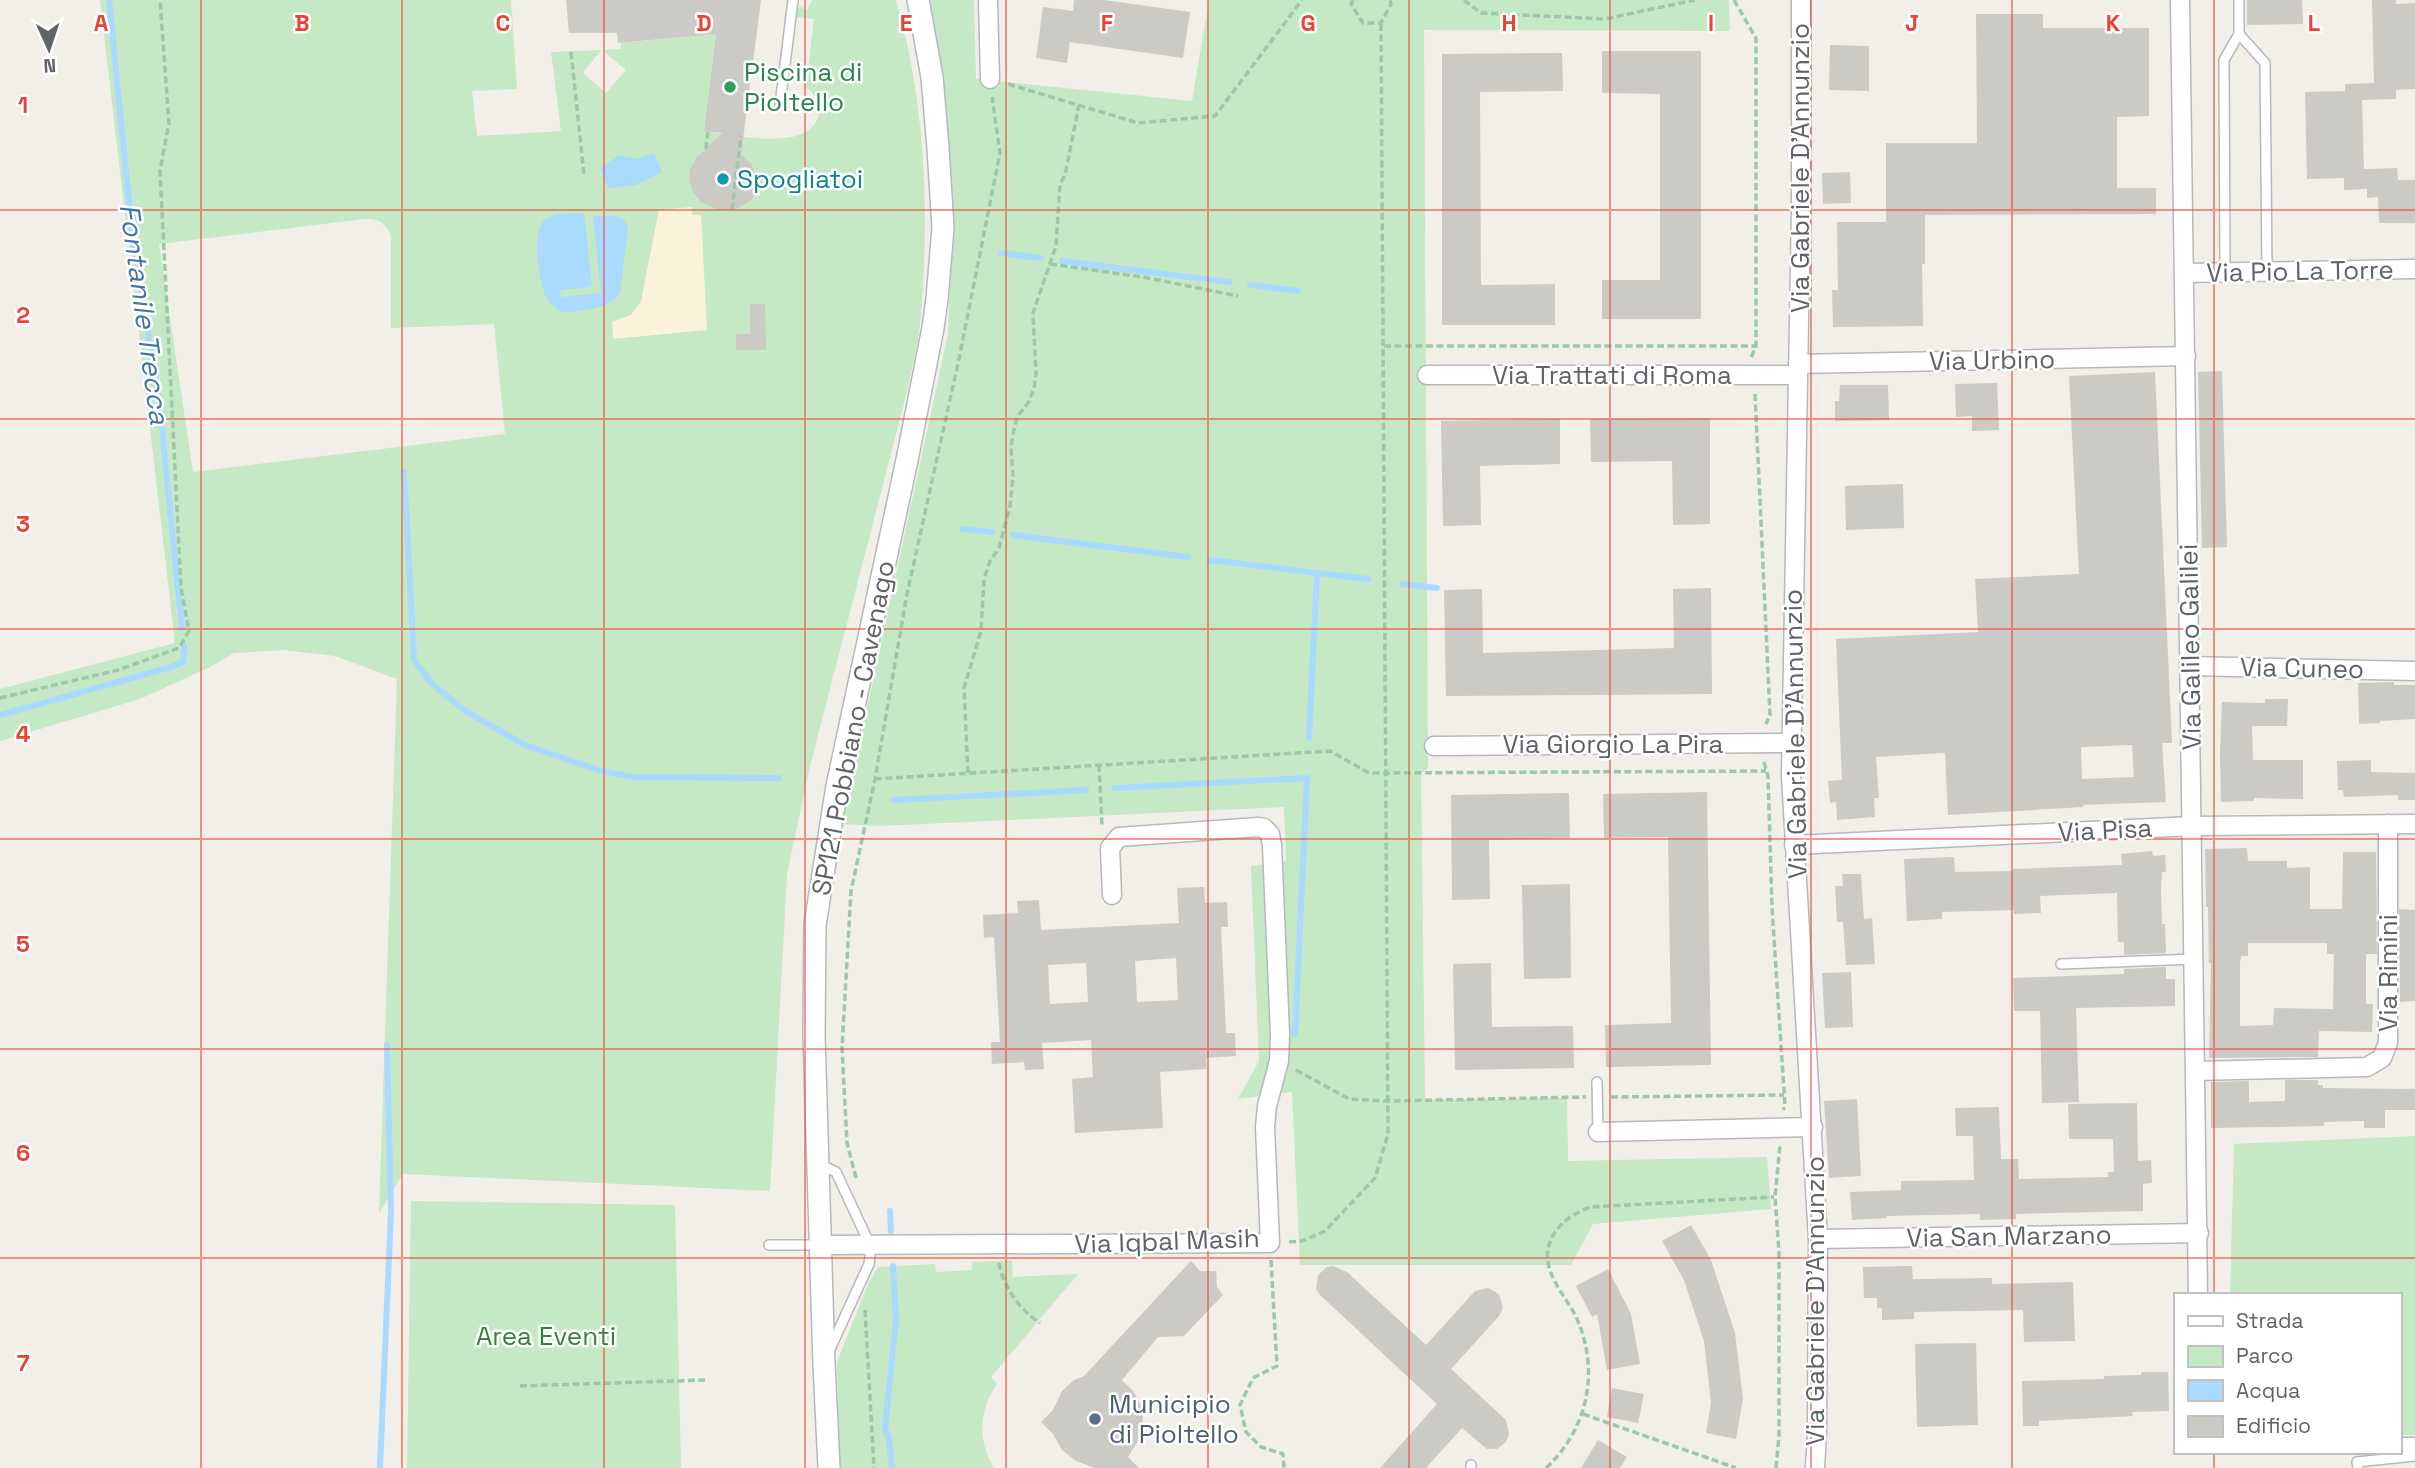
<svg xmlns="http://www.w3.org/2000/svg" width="2415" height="1468" viewBox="0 0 2415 1468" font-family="'Space Grotesk',sans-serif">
  <rect width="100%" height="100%" fill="#f1efe8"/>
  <g fill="#c5e8c5" fill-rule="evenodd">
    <path d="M100,0H511L517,89L472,91L477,136L561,131L551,52L601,50L583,73L606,93L626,70L602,50L621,49V43L716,34L704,131C732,134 802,152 817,120C827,98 803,85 789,73V68L808,69L814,19L796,17L799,6L807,10L812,0H896C926,104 930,217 920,325C918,346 912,367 908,388L810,766L787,874L770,1191L403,1174L379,1213L397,679L335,656L283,650L234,653L210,667L140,699L0,741V689L175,643ZM364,219C379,219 385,221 391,236V328L494,324L505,434L193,472L159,244Z"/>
    <path d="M925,0H974L976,79L1192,101L1209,0H1729L1730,31L1424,30L1428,768L1421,773L1425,1100L1567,1098L1568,1161L1767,1157L1771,1209L1593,1224L1571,1265H1300L1292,1092L1238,1099L1259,1061L1251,866L1286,861L1284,807L881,826L842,824L948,334L952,238L944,79Z"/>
    <path d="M2415,1136V1435H2399V1295H2230L2234,1144Z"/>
    <path d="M411,1201L675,1205L681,1468H407Z"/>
    <path d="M1012,1260L1013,1277L1078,1274L991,1377L997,1384C979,1410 977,1440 994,1468H839L837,1362L869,1282L878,1267L935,1264L936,1272L972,1270V1262Z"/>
  </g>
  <path fill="#fbf3d9" d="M692,207V215H701L707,330L613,339L612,322L631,315L641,301L659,210Z"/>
  <g fill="#aadaff">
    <path d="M654,153L662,172L636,185L609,188L600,169L619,155L636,159Z"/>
    <path d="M584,213L592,287L560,290L561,297L601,293L593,217C608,216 622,211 628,228L620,293C612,308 578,312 562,312C556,308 550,304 546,297C539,282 530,229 546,219C555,212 573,214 584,213Z"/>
  </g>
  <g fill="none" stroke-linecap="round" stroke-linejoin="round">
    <g stroke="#aadaff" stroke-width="6">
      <path d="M109,0L133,242L159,399L182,628"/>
      <path d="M1001,253L1041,258"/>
      <path d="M1062,261L1229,282"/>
      <path d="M1250,285L1298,291"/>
      <path d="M404,472L414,660L433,685L467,712L525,745L601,771L633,777L779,778"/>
      <path d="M963,529L992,532"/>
      <path d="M1013,535L1188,557"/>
      <path d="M1209,560L1368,579"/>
      <path d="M1402,584L1437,588"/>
      <path d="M0,715L171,667L183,662L184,646"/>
      <path d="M1309,737L1317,573"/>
      <path d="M1115,788L1307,778L1295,1034"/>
      <path d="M894,800L1086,790"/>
      <path d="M890,1211L891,1231"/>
      <path d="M380,1468L391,1211L387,1045"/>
      <path d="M892,1468L889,1440L885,1428L896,1320L893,1266"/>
    </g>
  </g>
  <g fill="#cccac5" fill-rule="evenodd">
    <path d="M566,0H761L741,155L751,164L757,177L756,192L750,201L734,210L717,209L701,202L693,192L689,181L690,170L697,157L722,133L704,131L716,34L618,43L617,33H569Z"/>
    <path d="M1074,0H1104L1190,12L1183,58L1070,42L1067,63L1036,58L1043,7L1073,11Z"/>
    <path d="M2247,0H2302L2303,24L2247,25Z"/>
    <path d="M2372,0H2396V4L2415,3V89L2396,90V99L2362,100L2364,169L2397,168L2398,180H2415V223H2379L2378,197L2367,198V189L2344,190V178L2307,179L2305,92L2345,91V84L2374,83Z"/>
    <path d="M1976,14H2043V28H2149V116L2117,117V188H2156V214L1925,215V264H1922L1923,326L1833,327L1832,290H1838L1837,222H1886V143H1977Z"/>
    <path d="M1830,45L1869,46V91L1829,90Z"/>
    <path d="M1602,51H1701V319H1602V280H1660V94L1602,93Z"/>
    <path d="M1562,53L1563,91L1480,92L1481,285L1555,284V325H1442V54Z"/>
    <path d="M1850,172L1851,203L1823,204L1822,173Z"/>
    <path d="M750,304H765L766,350H736V334H750Z"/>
    <path d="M2222,371L2227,547L2202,548L2198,372Z"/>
    <path d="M2155,372L2172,743H2162L2166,802L2083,805V807L1948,815L1945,753L1876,757L1879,798H1874L1875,817L1837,820L1836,802L1830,803L1828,781L1842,780L1836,639L1978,632L1975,579L2079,574L2069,376ZM2132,745L2134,777L2082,779L2081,747Z"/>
    <path d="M1997,383L1999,430L1972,431V416L1956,417L1955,384Z"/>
    <path d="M1840,385H1888L1889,420L1835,421V401H1839Z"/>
    <path d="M1710,418V524L1673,525L1672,461L1591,462L1590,419Z"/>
    <path d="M1560,419V464L1480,466L1481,525L1443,526L1441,421Z"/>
    <path d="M1903,484L1904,528L1846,530L1845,486Z"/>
    <path d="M1711,588L1712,694L1446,696L1444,590L1482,589L1483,653L1674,648L1673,589Z"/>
    <path d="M2394,682V685H2415V719L2380,721V723L2359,724L2358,683Z"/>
    <path d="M2265,699H2288L2287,726H2252L2253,760H2303V799L2254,798V801L2221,802L2220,754L2222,702L2265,703Z"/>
    <path d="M2371,760V772L2415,773V800H2398V795L2344,797L2343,790H2338L2337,761Z"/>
    <path d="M1707,792L1711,1065L1606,1067L1605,1025L1671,1023L1668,837L1604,838L1603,794Z"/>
    <path d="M1569,793L1570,838L1489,840L1490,899L1452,900L1451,795Z"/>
    <path d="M2247,848L2248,861H2287V868L2310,867V909H2342L2343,852H2376L2377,954H2366V1004H2373L2372,1032L2319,1031L2318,1057L2209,1058L2211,963H2209L2208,907H2206L2205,849ZM2248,943H2327V954H2334L2333,1009L2274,1008L2273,1025L2240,1026V963L2241,956H2248Z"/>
    <path d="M2152,851L2153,856L2165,855L2166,872H2162L2161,889L2162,924H2165L2166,953L2124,955V942H2118L2117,893L2040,896L2041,913L2014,914V910L1942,912V919L1907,921L1904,859L1954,857L1955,872L2013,871V869L2122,865L2121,854Z"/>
    <path d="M1842,874H1861L1864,919L1872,918L1875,964L1846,965L1843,922H1837L1835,886H1843Z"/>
    <path d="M1570,884L1571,978L1524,979L1522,885Z"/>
    <path d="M1204,887L1205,903L1227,902L1228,927H1221L1226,1033H1235L1236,1056L1206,1058L1207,1069L1160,1072L1163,1128L1075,1133L1072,1079L1093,1077L1091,1040L1042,1043L1044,1069L1025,1070L1024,1062L992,1064L991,1042H1000L994,937L984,938L983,915L1018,913L1017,901L1039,900L1041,930L1179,923L1177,888ZM1176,958L1178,1000L1137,1002L1135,961ZM1086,963L1088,1002L1050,1004L1048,965Z"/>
    <path d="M2399,909L2415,910V1001L2400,1002Z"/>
    <path d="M1491,963L1492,1027L1573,1026L1574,1068L1455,1070L1453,964Z"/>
    <path d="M2166,967V979H2175V1006L2076,1008L2079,1102L2042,1103L2040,1011H2014L2013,978L2124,974V969Z"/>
    <path d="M1851,972L1853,1027L1825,1028L1822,973Z"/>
    <path d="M2285,1080H2318V1085H2323V1088L2415,1089V1110H2385V1128H2364V1121L2324,1122V1126L2211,1128V1082L2249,1081V1102L2285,1101Z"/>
    <path d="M1857,1099L1861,1176L1829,1178L1824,1101Z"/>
    <path d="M2137,1103L2138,1161L2151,1160L2152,1183L2143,1184V1211L2016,1214V1219L1980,1220V1214L1887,1216V1218L1852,1220L1850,1192L1901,1190V1181L1974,1180L1973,1136H1956L1955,1108L1999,1107L2001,1159H2018L2019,1179L2108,1177V1172H2114L2113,1139H2069L2068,1104Z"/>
    <path d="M1691,1225L1711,1260L1735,1333L1743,1399L1736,1439L1706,1433L1711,1403L1704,1341L1684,1280L1662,1241Z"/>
    <path d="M1191,1261L1200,1271H1216L1217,1287L1223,1295L1184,1336L1158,1337L1122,1380L1133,1391L1140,1403L1143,1417L1141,1436L1128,1457L1139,1468H1095L1076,1461L1062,1450L1053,1434L1041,1422L1053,1410L1062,1391L1074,1380L1084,1376Z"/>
    <path d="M1333,1266L1347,1272L1426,1345L1475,1291L1488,1288L1499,1294L1503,1308L1499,1316L1451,1369L1506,1420L1509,1434L1506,1442L1497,1449H1487L1462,1428L1426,1468H1380L1437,1404L1320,1295L1316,1289L1318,1275L1327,1267Z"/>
    <path d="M1912,1266L1913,1279L1992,1278V1284L2073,1282L2075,1341L2024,1342L2023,1310L1914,1312V1319L1882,1320V1308H1877V1298H1864L1863,1267Z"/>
    <path d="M1608,1269L1631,1314L1640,1364L1607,1370L1597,1314L1592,1317L1576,1286Z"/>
    <path d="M1976,1343L1978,1425L1917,1427L1915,1344Z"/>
    <path d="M2141,1372H2168L2169,1411L2132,1412L2133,1416L2039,1421V1426H2023L2022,1381L2104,1379V1376L2141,1375Z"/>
    <path d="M1612,1388L1644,1394L1638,1423L1607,1417Z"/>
    <path d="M1598,1440L1627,1457L1620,1468H1581Z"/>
  </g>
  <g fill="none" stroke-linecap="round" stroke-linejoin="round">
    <g stroke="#b5b8bc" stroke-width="12">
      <g id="service">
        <path d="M2239,0V34"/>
        <path d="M780,105L793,0"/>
        <path d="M2225,272L2224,60L2239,34L2265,63L2267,271"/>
        <path d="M2061,964L2195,959"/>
        <path d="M1597,1082L1598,1132"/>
        <path d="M819,1164L836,1172L870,1245V1256L869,1264L830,1349"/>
        <path d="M769,1245H819"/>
        <path d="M1471,1465V1468"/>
        <path d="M2358,1468L2357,1462L2415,1456"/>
      </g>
    </g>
    <g stroke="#b5b8bc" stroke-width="21">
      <g id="minor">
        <path d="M988,0L990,79"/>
        <path d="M1801,0V207L1791,776L1818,1239L1817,1433L1815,1468"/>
        <path d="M2180,0L2198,1295"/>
        <path d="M2184,273L2415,269"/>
        <path d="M1798,364L2186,356"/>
        <path d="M1427,375H1797"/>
        <path d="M2190,666L2415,671"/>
        <path d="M1434,746L1792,743"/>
        <path d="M1794,845L2193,826L2415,824"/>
        <path d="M2196,1071L2367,1067L2382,1058L2388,1043V824"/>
        <path d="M1598,1132L1813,1127"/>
        <path d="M1818,1239L2199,1233"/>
        <path d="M821,1245L1270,1243L1265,1127L1267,1106L1279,1061L1280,1034L1272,845L1270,834L1264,828L1258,827L1119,837L1110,848L1112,895"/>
        <path d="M2399,1447H2415"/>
      </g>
    </g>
    <g stroke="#b5b8bc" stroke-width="24">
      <path id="tertiary" d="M829,1468L824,1364L814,1036L815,925L837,786L907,460L933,328L937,299L943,228L938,148L932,77L918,0"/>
    </g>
    <g stroke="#9cc7a9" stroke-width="3.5" stroke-dasharray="7 3.5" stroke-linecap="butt">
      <path d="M1353,0L1351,4L1363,23H1381L1391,4L1390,0"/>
      <path d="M1464,0L1481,13L1605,19L1695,0"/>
      <path d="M1734,0L1756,38V346L1751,358"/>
      <path d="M571,52L584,175"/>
      <path d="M1008,84L1138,123L1215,116L1302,0"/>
      <path d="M706,149L708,131"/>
      <path d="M732,210L741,136"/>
      <path d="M1050,264L1143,277L1238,296"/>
      <path d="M1384,346H1756"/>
      <path d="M1755,394L1770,715L1766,724"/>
      <path d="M0,698L118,670L179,648L189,631L181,588L160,171L169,123L160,0"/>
      <path d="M1764,762L1768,776L1772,908L1785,1106L1783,1110"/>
      <path d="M1099,765L1102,827"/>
      <path d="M968,773L964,688L981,631L984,579L990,561L999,548L1010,506L1013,476L1011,448L1013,434L1017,417L1028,403L1034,389L1036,373L1033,313L1056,246L1060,184L1065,175L1079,105"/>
      <path d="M875,779L1330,751L1369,773L1766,771"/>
      <path d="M1296,1070L1349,1099L1389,1101L1586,1097"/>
      <path d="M1611,1097L1784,1095"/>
      <path d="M856,1178L847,1143L842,1048L851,891L875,779L907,594L959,359L1000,153L992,97"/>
      <path d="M1289,1242L1302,1241L1325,1231L1375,1178L1388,1134L1381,23"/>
      <path d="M1271,1260L1277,1366L1253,1378L1240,1405L1246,1432L1261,1447L1283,1454L1284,1468"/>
      <path d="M999,1263C1004,1288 1019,1309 1040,1323"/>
      <path d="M865,1310L874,1468"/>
      <path d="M520,1386L705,1380"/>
      <path d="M1583,1414L1736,1468"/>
      <path d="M1546,1468C1588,1429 1600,1371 1577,1319C1569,1301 1554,1286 1549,1267C1541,1237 1566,1215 1591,1207L1774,1197"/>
      <path d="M1776,1468L1779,1435V1252L1775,1197L1780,1145"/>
    </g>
    <use href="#service" stroke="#fff" stroke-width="9"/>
    <use href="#minor" stroke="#fff" stroke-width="18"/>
    <use href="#tertiary" stroke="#fff" stroke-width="21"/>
  </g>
  <path fill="none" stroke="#ea4335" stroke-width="2" stroke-opacity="0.55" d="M201,0V1468M402,0V1468M604,0V1468M805,0V1468M1006,0V1468M1208,0V1468M1409,0V1468M1610,0V1468M1811,0V1468M2012,0V1468M2214,0V1295M0,210H2415M0,419H2415M0,629H2415M0,839H2415M0,1049H2415M0,1258H2415M2214,1452V1468"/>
  <circle fill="#2e9e5b" stroke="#fff" stroke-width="2.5" cx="730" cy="87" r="7"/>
  <circle fill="#0f9aa8" stroke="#fff" stroke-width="2.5" cx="723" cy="179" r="7"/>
  <circle fill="#5c6f8a" stroke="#fff" stroke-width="2.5" cx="1095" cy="1419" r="7"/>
  <g text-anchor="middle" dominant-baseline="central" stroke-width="5" stroke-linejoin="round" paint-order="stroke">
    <g font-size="26" fill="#27864d" stroke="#fff" text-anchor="start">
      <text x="744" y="72">Piscina di<tspan x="744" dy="30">Pioltello</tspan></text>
    </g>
    <g font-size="26" fill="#5f6368" stroke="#fff">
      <text transform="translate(1800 168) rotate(-90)">Via Gabriele D'Annunzio</text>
      <text transform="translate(2300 271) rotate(-1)">Via Pio La Torre</text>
      <text transform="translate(1992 360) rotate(-1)">Via Urbino</text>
      <text x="1612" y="375">Via Trattati di Roma</text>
      <text transform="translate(2190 647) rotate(-91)">Via Galileo Galilei</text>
      <text transform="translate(2302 668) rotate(1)">Via Cuneo</text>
      <text transform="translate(853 728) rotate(-79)">SP121 Pobbiano - Cavenago</text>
      <text transform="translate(1795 734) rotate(-91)">Via Gabriele D'Annunzio</text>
      <text x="1613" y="744">Via Giorgio La Pira</text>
      <text transform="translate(2105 830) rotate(-3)">Via Pisa</text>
      <text transform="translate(2388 973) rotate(-90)">Via Rimini</text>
      <text transform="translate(2009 1236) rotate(-1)">Via San Marzano</text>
      <text transform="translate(1167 1241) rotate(-2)">Via Iqbal Masih</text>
      <text transform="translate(1815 1301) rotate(-90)">Via Gabriele D'Annunzio</text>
    </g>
    <g font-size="26" fill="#0d838f" stroke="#fff" text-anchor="start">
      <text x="737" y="179">Spogliatoi</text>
    </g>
    <g font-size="26" fill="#348238" stroke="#fff">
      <text x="546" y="1336">Area Eventi</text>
    </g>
    <g font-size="26" fill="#4e5e75" stroke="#fff" text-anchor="start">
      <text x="1109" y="1404">Municipio<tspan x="1109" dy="30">di Pioltello</tspan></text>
    </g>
    <g font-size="28" font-style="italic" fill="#4174aa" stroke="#fff">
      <text transform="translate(145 314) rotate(82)">Fontanile Trecca</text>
    </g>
  </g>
  <g font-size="23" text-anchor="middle" font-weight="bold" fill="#ea4335" stroke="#fff" stroke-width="5" stroke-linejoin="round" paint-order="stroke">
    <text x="101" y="31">A</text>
    <text x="302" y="31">B</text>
    <text x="503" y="31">C</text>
    <text x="704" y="31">D</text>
    <text x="906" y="31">E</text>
    <text x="1107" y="31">F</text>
    <text x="1308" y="31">G</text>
    <text x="1509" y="31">H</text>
    <text x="1711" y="31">I</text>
    <text x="1912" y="31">J</text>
    <text x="2113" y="31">K</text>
    <text x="2314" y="31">L</text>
    <text x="23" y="113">1</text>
    <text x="23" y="323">2</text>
    <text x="23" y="532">3</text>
    <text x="23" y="742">4</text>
    <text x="23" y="952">5</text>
    <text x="23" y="1161">6</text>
    <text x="23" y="1371">7</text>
  </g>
  <rect x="2174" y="1293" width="228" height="161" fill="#ffffff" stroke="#bfc1c3" stroke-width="2"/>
  <rect x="2188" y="1316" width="35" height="10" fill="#ffffff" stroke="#bfc1c3" stroke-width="2"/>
  <text x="2236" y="1328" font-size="21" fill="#5f6368">Strada</text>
  <rect x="2188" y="1346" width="35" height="21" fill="#c5e8c5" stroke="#bfc1c3" stroke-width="2"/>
  <text x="2236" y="1363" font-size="21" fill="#5f6368">Parco</text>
  <rect x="2188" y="1380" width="35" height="21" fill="#aadaff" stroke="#bfc1c3" stroke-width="2"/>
  <text x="2236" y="1398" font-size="21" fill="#5f6368">Acqua</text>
  <rect x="2188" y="1416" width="35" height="21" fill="#cccac5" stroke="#bfc1c3" stroke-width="2"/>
  <text x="2236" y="1433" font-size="21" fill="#5f6368">Edificio</text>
  <g transform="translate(49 49) rotate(177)" stroke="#ffffff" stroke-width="5" paint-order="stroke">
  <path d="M0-5L12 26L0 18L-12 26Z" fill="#5f6368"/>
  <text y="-10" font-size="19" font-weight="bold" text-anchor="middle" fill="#5f6368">N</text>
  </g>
</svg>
